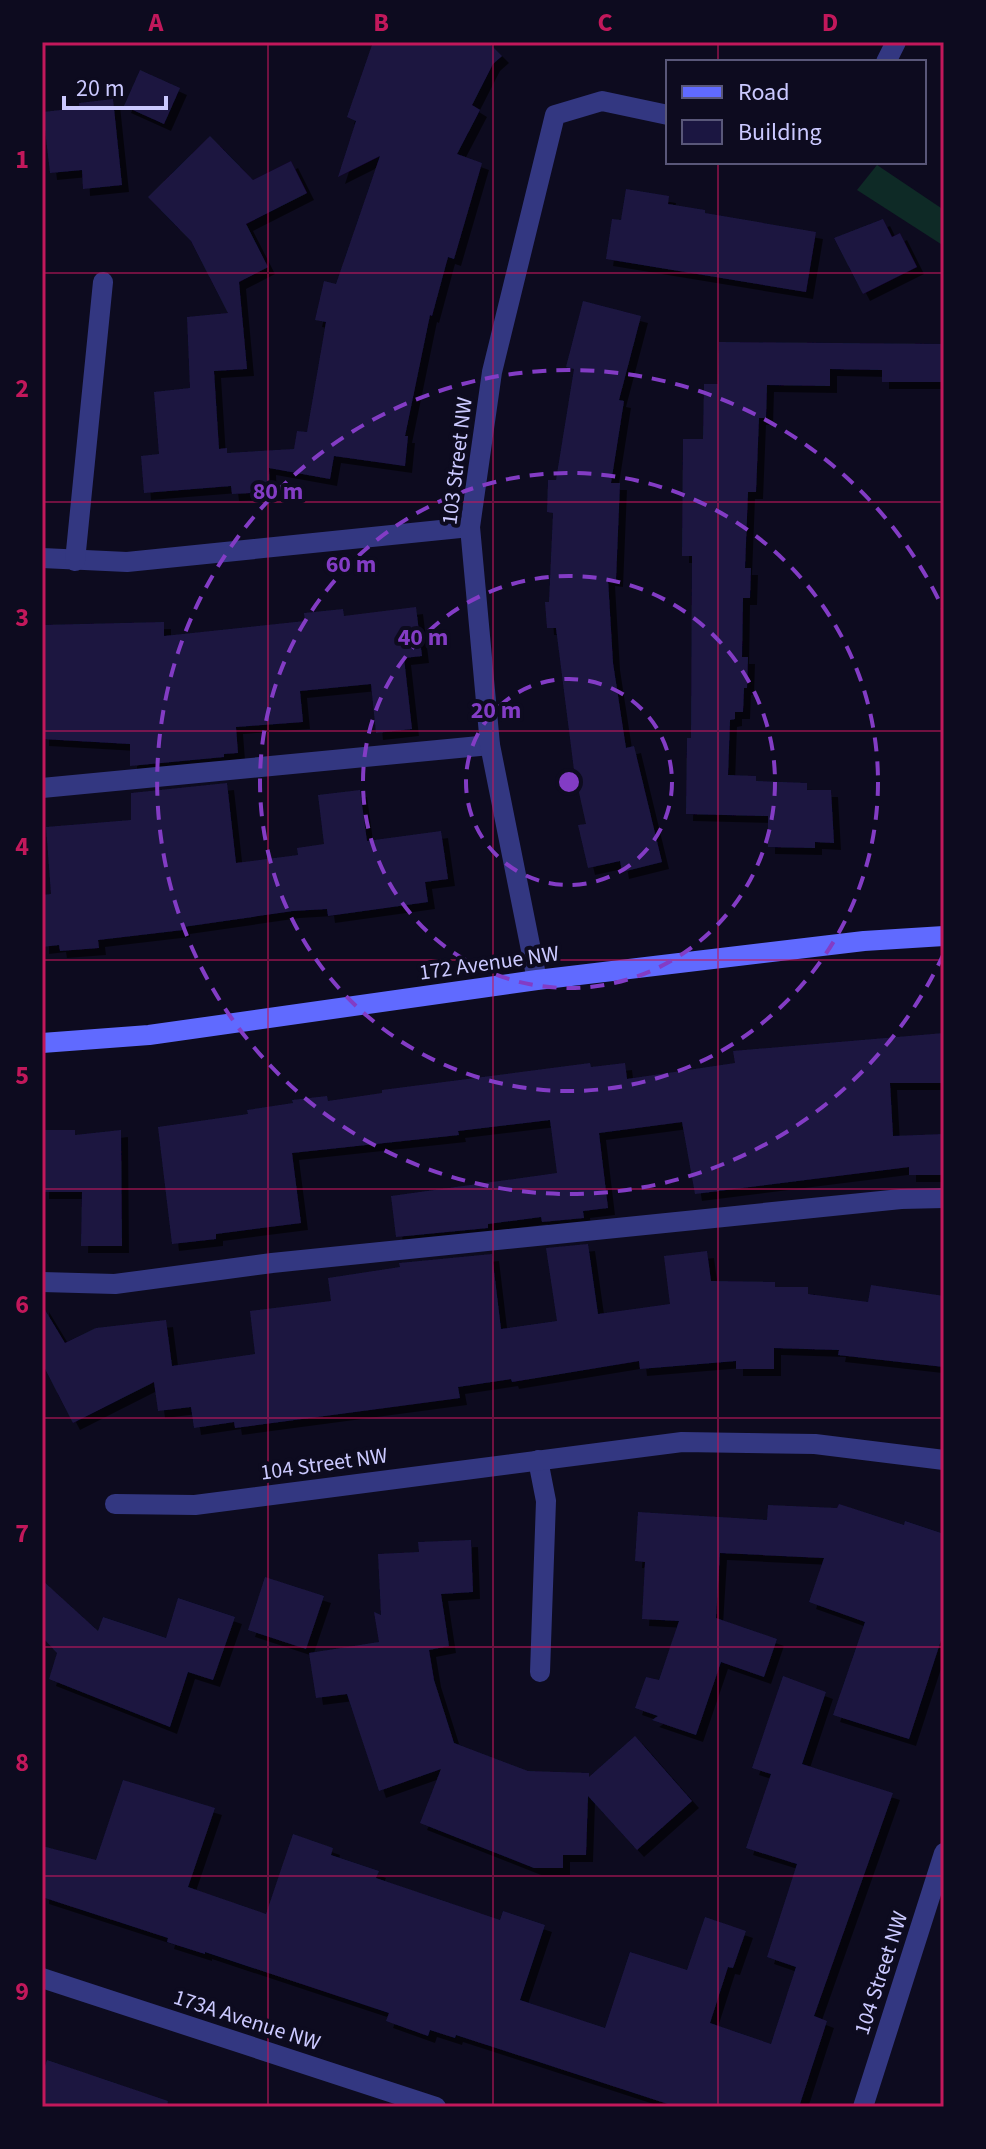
<svg xmlns="http://www.w3.org/2000/svg" width="986" height="2149" viewBox="0 0 986 2149" font-family="'Source Sans 3',sans-serif">
  <defs>
    <filter id="shadow"><feDropShadow dx="7" dy="7" stdDeviation="0" flood-color="#0009"/></filter>
  </defs>
  <rect width="100%" height="100%" fill="#0d0b1f"/>
  <path fill="#0e2a26" d="M877,165L944,210V246L857,190Z"/>
  <g fill="#1b1641" filter="url(#shadow)">
    <path d="M373,42H488L502,56L493,64L472,105L480,110L457,154L482,163L454,259L448,257L432,316L430,315L405,436H408L405,466L334,456L330,479L269,468L270,492L232,494L231,486L144,493L141,456L159,454L154,392L190,388L187,317L228,313L191,241L148,197L210,136L253,180L291,161L307,193L246,224L268,267L239,282L247,369L214,371L219,449L227,448V453L294,449L297,431L307,432L326,322L315,320L324,281L336,284L380,156L338,177L356,121L347,117Z"/>
    <path d="M140,70L180,88L164,124L124,106Z"/>
    <path d="M113,99L122,185L83,189L82,170L50,173L43,112L79,108V103Z"/>
    <path d="M626,189L669,196L668,204L705,210V213L816,232L806,292L606,259L612,219L621,220Z"/>
    <path d="M883,219L892,237L900,233L917,267L863,294L834,238Z"/>
    <path d="M583,301L641,316L619,400L624,401L611,483H620L616,580L608,579L613,663L626,748L634,746L662,862L622,872L620,861L588,868L578,825L586,824L574,770L556,628H547L545,602H549L553,513L547,512L548,480H556L574,369L566,367Z"/>
    <path d="M719,342L944,344V382H882V370L830,369V386L767,385L766,418H759L756,492H748L745,568H751L750,598H743L742,657H748L747,688H744L743,712H735V719L730,720L728,775L756,776V781L807,783V790H831L834,843L815,842V848L768,847V816L686,814L687,738H691L692,556H682L683,439H703L704,384H718Z"/>
    <path d="M416,607L422,656L404,658L412,729L376,733L371,684L300,691L303,722L236,727L238,753L224,754V757L130,766V744L42,739V625L164,622V636L305,621L304,613L343,609L344,616Z"/>
    <path d="M227,783L236,863L298,855L297,848L324,844L318,795L360,790L367,841L441,831L448,879L425,882L428,902L328,916L327,909L293,911L183,927V930L98,940L99,948L60,951L59,945L42,947V895L51,894L46,827L131,820V793Z"/>
    <path d="M944,1033V1083H890L893,1136L944,1134V1175H909V1167L695,1194L682,1122L599,1133L608,1208L583,1211L584,1218L542,1222L541,1217L488,1224V1228L396,1237L391,1196L557,1173L550,1120L458,1131L459,1135L292,1153L301,1223L216,1234V1239L172,1244L158,1127L248,1114L247,1110L293,1103L292,1100L327,1096L328,1101L382,1093V1090L590,1063L591,1067L625,1063L627,1079L735,1063L733,1051Z"/>
    <path d="M42,1130H75V1135L121,1130L122,1246H81L82,1192H42Z"/>
    <path d="M588,1244L598,1314L670,1304L664,1256L707,1251L711,1281L775,1282V1287H808V1294L868,1302L871,1285L944,1296V1367L838,1355L839,1350L774,1348V1369H736V1361L640,1369L639,1361L512,1382L511,1379L458,1387L460,1398L235,1428L234,1422L194,1428L191,1407L158,1411L154,1382L73,1423L42,1363V1305L65,1343L96,1328L166,1320L172,1366L255,1354L250,1311L331,1301L328,1278L400,1267L399,1263L492,1254L501,1329L557,1321L546,1248Z"/>
    <path d="M839,1504L904,1525L905,1521L944,1534V1631L909,1739L833,1715L865,1622L809,1602L824,1558L720,1553L716,1618L777,1639L764,1677L721,1662L696,1735L652,1720L658,1716L635,1708L646,1677L659,1680L679,1621L642,1619L645,1562L635,1561L638,1512L767,1520L768,1505L837,1508Z"/>
    <path d="M471,1540L473,1592L441,1594L449,1646L429,1650L434,1680L454,1743L528,1771L589,1773V1777L635,1736L692,1801L637,1850L588,1796L586,1855H563V1868H534L420,1823L441,1769L379,1791L347,1694L316,1698L309,1653L379,1642L374,1612L381,1615L378,1554L419,1552L418,1542Z"/>
    <path d="M265,1577L324,1596L306,1649L248,1630Z"/>
    <path d="M42,1580L98,1631L103,1617L166,1638L178,1598L235,1617L213,1680L188,1672L170,1727L49,1679L57,1653L42,1637Z"/>
    <path d="M783,1676L826,1692L802,1764L893,1793L814,2016L827,2021L799,2107H677L456,2035L455,2038L430,2030L428,2036L386,2021L389,2013L205,1952V1954L167,1942L168,1938L42,1897V1846L96,1860L123,1780L215,1808L188,1887L266,1914L293,1834L333,1848L331,1855L379,1871L376,1878L500,1920L503,1911L545,1925L520,2000L605,2028L630,1952L687,1970L705,1917L746,1931L733,1968L728,1967L710,2023L771,2044L796,1967L767,1957L797,1864L746,1848L771,1774L752,1768Z"/>
    <path d="M47,2060L168,2101L167,2107H42V2075Z"/>
  </g>
  <g fill="none" stroke-linecap="round" stroke-linejoin="round">
    <g stroke="#333781" stroke-width="20">
      <path d="M42,788L490,745"/>
      <path d="M42,1282L115,1284L272,1263L901,1199L944,1198"/>
    </g>
    <g stroke="#333781" stroke-width="20">
      <path d="M886,62L896,42"/>
      <path d="M42,558L127,562L470,527"/>
      <path d="M75,561L103,282"/>
      <path d="M537,980L490,745L470,527L492,372L555,115L602,101L668,115"/>
      <path d="M538,1460L546,1501L540,1672"/>
      <path d="M115,1504L195,1505L682,1442L815,1444L944,1460"/>
      <path d="M42,1978L436,2107"/>
      <path d="M863,2107L944,1853"/>
    </g>
    <path stroke="#606aff" stroke-width="20" d="M42,1043L149,1035L537,980L864,941L944,936"/>
  </g>
  <path fill="none" stroke="#c2185b" stroke-width="2" stroke-opacity="0.55" d="M268,42V2107M493,42V2107M718,42V62M718,162V2107M42,273H944M42,502H944M42,731H944M42,960H944M42,1189H944M42,1418H944M42,1647H944M42,1876H944"/>
  <g fill="none" stroke="#833cc5" stroke-width="4" stroke-dasharray="14 10">
    <circle cx="569" cy="782" r="103"/>
    <circle cx="569" cy="782" r="206"/>
    <circle cx="569" cy="782" r="309"/>
    <path d="M944 953A412 412 0 1 1 944 611"/>
  </g>
  <g text-anchor="middle" dominant-baseline="central" stroke-width="8" stroke-linejoin="round" paint-order="stroke">
    <g font-size="22" fill="#cbc9ff" stroke="#0d0b1f">
      <text transform="translate(457 461) rotate(-83)">103 Street NW</text>
      <text transform="translate(489 963) rotate(-8)">172 Avenue NW</text>
      <text transform="translate(324 1464) rotate(-8)">104 Street NW</text>
      <text transform="translate(881 1973) rotate(-72)">104 Street NW</text>
      <text transform="translate(247 2020) rotate(18)">173A Avenue NW</text>
    </g>
  </g>
  <circle cx="569" cy="782" r="12" fill="#833cc5" stroke="#0d0b1f" stroke-width="4"/>
  <g font-size="24" text-anchor="middle" font-weight="bold" fill="#833cc5" stroke="#0d0b1f" stroke-width="8" stroke-linejoin="round" paint-order="stroke">
    <text x="278" y="499">80 m</text>
    <text x="351" y="572">60 m</text>
    <text x="423" y="645">40 m</text>
    <text x="496" y="718">20 m</text>
  </g>
  <rect width="986" height="2149" fill="none" stroke="#0d0b1f" stroke-width="88"/>
  <rect x="666" y="60" width="260" height="104" fill="#0d0b1f" stroke="#595779" stroke-width="2"/>
  <rect x="682" y="86" width="40" height="12" fill="#606aff" stroke="#595779" stroke-width="2"/>
  <text x="738" y="100" font-size="24" fill="#cbc9ff">Road</text>
  <rect x="682" y="120" width="40" height="24" fill="#1b1641" stroke="#595779" stroke-width="2"/>
  <text x="738" y="140" font-size="24" fill="#cbc9ff">Building</text>
  <path d="M64 96v12h102v-12" fill="none" stroke="#cbc9ff" stroke-width="4"/>
  <text x="76" y="96" font-size="24" fill="#cbc9ff" stroke="#0d0b1f" stroke-width="6" paint-order="stroke">20 m</text>
  <rect x="44" y="44" width="898" height="2061" fill="none" stroke="#c2185b" stroke-width="3"/>
  <g font-size="26" text-anchor="middle" font-weight="bold" fill="#c2185b">
    <text x="156" y="31">A</text>
    <text x="381" y="31">B</text>
    <text x="605" y="31">C</text>
    <text x="830" y="31">D</text>
    <text x="22" y="168">1</text>
    <text x="22" y="397">2</text>
    <text x="22" y="626">3</text>
    <text x="22" y="855">4</text>
    <text x="22" y="1084">5</text>
    <text x="22" y="1313">6</text>
    <text x="22" y="1542">7</text>
    <text x="22" y="1771">8</text>
    <text x="22" y="2000">9</text>
  </g>
</svg>
